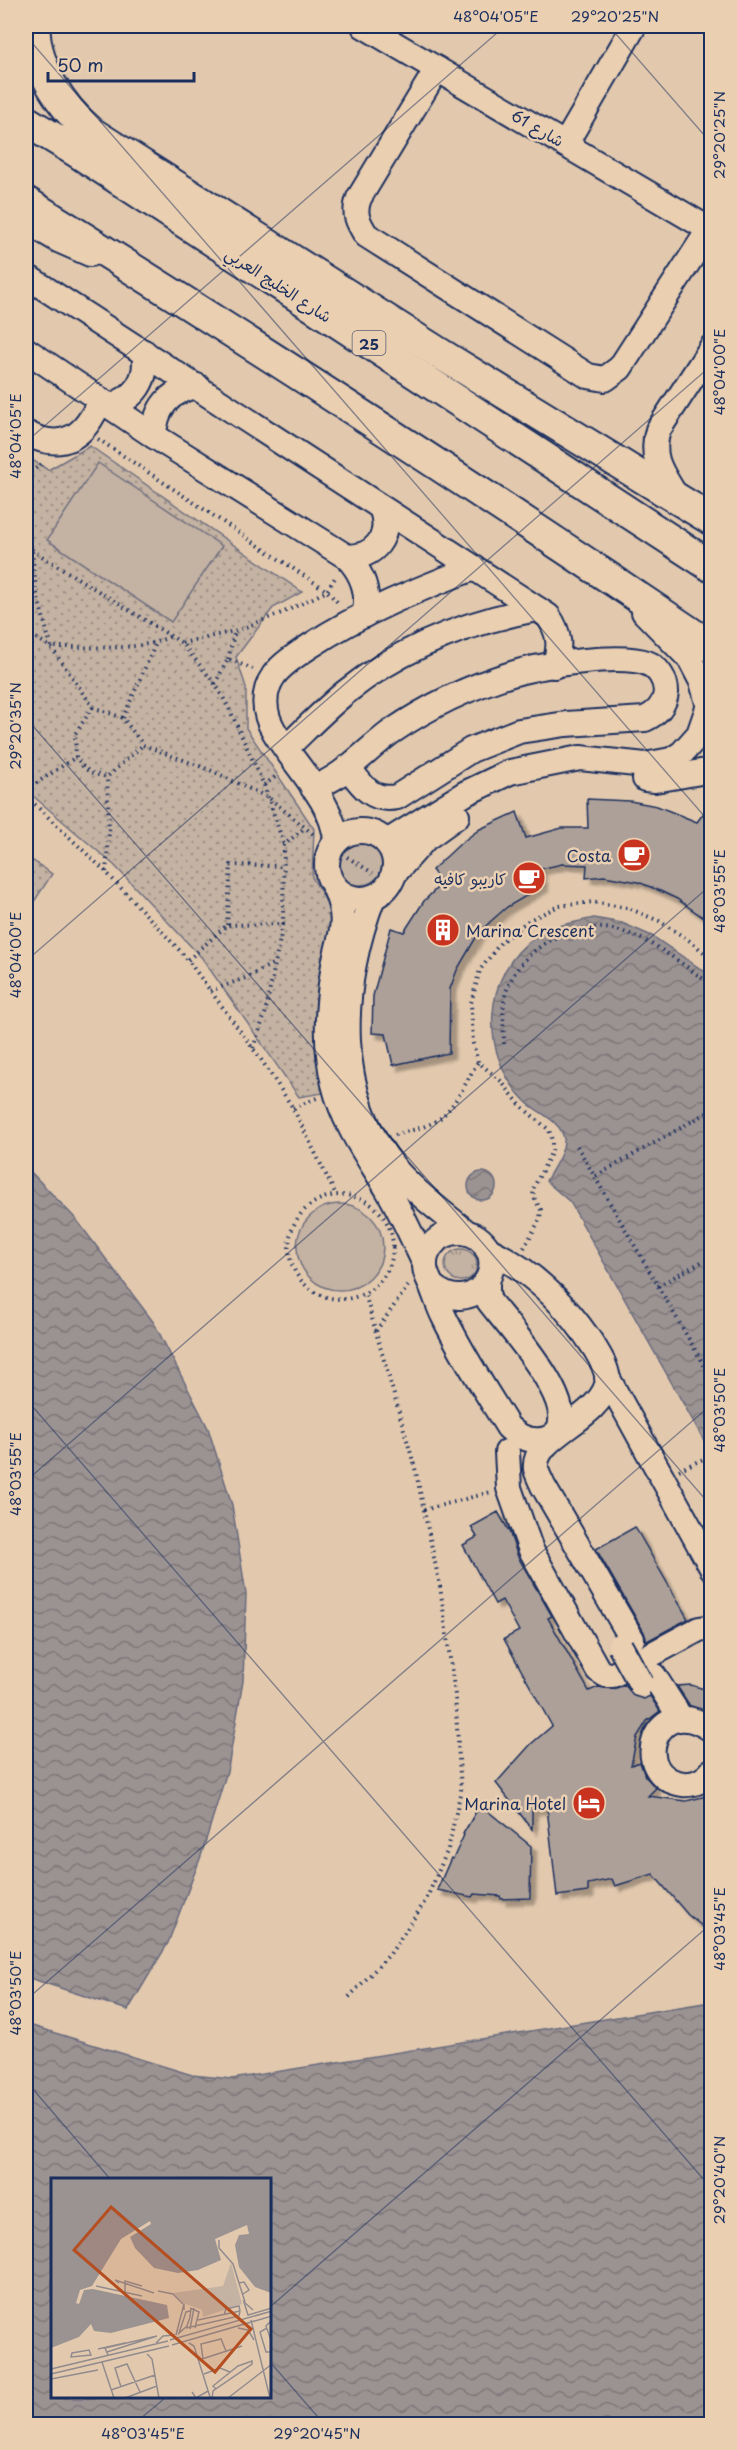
<svg xmlns="http://www.w3.org/2000/svg" width="737" height="2450" viewBox="0 0 737 2450" font-family="'Playpen Sans','Playpen Sans Arabic',sans-serif">
  <defs>
    <pattern id="grass-tufts" width="24" height="20" patternUnits="userSpaceOnUse" patternTransform="scale(1.5)"><rect width="24" height="20" fill="#c4b2a2"/><path d="M3 7l-1-3M5 7V3M7 7l1-3M15 17l-1-3M17 17v-4M19 17l1-3" fill="none" stroke="#9e9187"/></pattern>
    <pattern id="park-dots" width="8" height="8" patternUnits="userSpaceOnUse" patternTransform="scale(1.5)"><rect width="8" height="8" fill="#c4b2a2"/><path d="M2 2h.1M6 6h.1" fill="none" stroke="#9e9187" stroke-width="1.8" stroke-linecap="round"/></pattern>
    <pattern id="water-waves" width="16" height="10" patternUnits="userSpaceOnUse" patternTransform="scale(1.5)"><rect width="16" height="10" fill="#9b9292"/><path d="M0 5q4-4 8 0t8 0" fill="none" stroke="#7e787a"/></pattern>
    <filter id="shadow"><feDropShadow dx="5.5" dy="5.5" stdDeviation="1.5" flood-color="#0004"/></filter>
  </defs>
  <rect width="100%" height="100%" fill="#e2c9ae"/>
  <filter id="ink" filterUnits="userSpaceOnUse"><feTurbulence type="fractalNoise" baseFrequency=".0167" numOctaves="2"/><feDisplacementMap in="SourceGraphic" scale="12" xChannelSelector="R" yChannelSelector="G"/><feConvolveMatrix kernelMatrix="1 2 1 2 8 2 1 2 1" color-interpolation-filters="sRGB"/></filter>
  <g filter="url(#ink)">
    <circle fill="url(#grass-tufts)" stroke="#707080" stroke-width="1.5" cx="461" cy="1265" r="16"/>
    <g fill="url(#park-dots)" stroke="#707080" stroke-width="1.5">
      <path d="M90,446L302,592L273,608L236,657L246,687V728L314,829L312,877L333,913V932L317,995V1054L323,1093L299,1097L202,958L114,865L26,790V456L48,470Z"/>
      <path d="M26,856L52,874L26,914Z"/>
    </g>
    <g fill="#c4b2a2" stroke="#707080" stroke-width="1.5">
      <path d="M98,463L222,546L171,622L47,540Z"/>
      <circle cx="360" cy="862" r="23"/>
      <circle cx="340" cy="1247" r="43"/>
    </g>
    <g fill="url(#water-waves)" stroke="#686a7d" stroke-width="1.5" fill-rule="evenodd">
      <path d="M594,918L622,923L652,936L711,976V1453L570,1202L546,1181C552,1170 565,1152 564,1139C561,1120 537,1113 525,1101C479,1055 481,973 537,936C554,925 575,922 594,918Z"/>
      <path d="M26,1167L76,1219L154,1323L208,1428L232,1505L246,1594L243,1681L228,1768L201,1856L168,1943L128,2010L26,1977Z"/>
      <circle cx="482" cy="1186" r="14"/>
      <path d="M711,2002V2424H26V2024L192,2075L232,2079ZM52,2180H270V2398H52Z"/>
    </g>
    <g fill="#ada098" stroke="#1b2f5e" stroke-width="1.5" filter="url(#shadow)">
      <path d="M587,799L630,801L657,806L697,822L711,803V923L677,899L658,890L638,882L604,876L586,878L587,865L562,864L540,869L543,886L507,907L491,921L478,934L457,970L450,989L449,1053L393,1065L386,1034L372,1033L373,996L391,928L404,932L424,901L442,883L432,870L461,843L480,829L517,812L526,838L562,828H588Z"/>
      <path d="M498,1512L509,1531L518,1557L552,1616L548,1618L589,1691L598,1687L613,1689L625,1685L634,1696L644,1699L650,1696L660,1711L647,1721L637,1737L631,1765L640,1762L645,1776L656,1788L648,1796L686,1801L711,1795V1933L688,1915L653,1874L615,1886L612,1879L588,1884V1892L557,1896L547,1808L532,1809V1829L496,1783L531,1744L552,1726L504,1639L519,1631L502,1600L495,1604L463,1545L477,1537L471,1527Z"/>
      <path d="M635,1527L688,1619L647,1641L644,1632L596,1549Z"/>
      <path d="M691,1685L711,1691V1714L690,1706L677,1686Z"/>
      <path d="M480,1805L531,1846L530,1898L501,1899L500,1896L474,1894L472,1897L437,1890L451,1858L453,1859L464,1835L463,1834Z"/>
    </g>
    <g fill="none" stroke-linecap="round" stroke-linejoin="round">
      <g stroke="#1b2f5e" stroke-width="28">
        <g id="minor">
          <path d="M364,26L712,231"/>
          <path d="M437,69L359,198C353,214 358,222 366,235L588,376L605,379L620,368L709,230"/>
          <path d="M566,143L634,26"/>
          <path d="M26,221L58,240L90,254"/>
          <path d="M26,276L548,616C560,633 561,647 554,666"/>
          <path d="M26,350L154,436L347,557C363,574 370,593 364,615"/>
          <path d="M109,406C135,399 149,379 144,352"/>
          <path d="M26,433C63,453 86,436 100,400"/>
          <path d="M154,436C155,408 169,391 197,386"/>
          <path d="M677,498C663,474 649,459 658,430L712,347"/>
          <path d="M347,557C375,557 391,537 382,510"/>
          <path d="M644,612L690,659L702,682L712,717"/>
          <path d="M286,748C306,729 325,709 346,692C402,647 467,622 537,609"/>
          <path d="M645,779L655,780L712,770"/>
          <path d="M313,788C344,777 365,751 391,732C429,706 471,686 515,673C542,665 621,653 647,663C658,667 666,680 666,692C665,705 656,714 645,719L566,724L519,731L471,750L397,797C372,802 362,786 348,767"/>
          <circle cx="361" cy="865" r="34"/>
          <path d="M336,841C334,802 293,764 274,731C263,713 262,692 274,675C283,663 298,654 310,646C360,613 418,589 474,568"/>
          <path d="M387,842L466,793L510,772L580,758L645,765L671,760L682,753L699,734L708,708"/>
          <path d="M393,875L425,839L457,816"/>
          <path d="M334,886C351,926 339,933 333,971C327,1007 325,1048 334,1084C344,1125 367,1155 388,1190C402,1214 413,1239 425,1264"/>
          <path d="M373,897C340,985 331,1094 397,1171C417,1194 443,1213 466,1232"/>
          <path d="M487,1249C533,1271 567,1305 594,1347C600,1357 610,1372 607,1385C596,1421 532,1436 536,1469C537,1474 541,1481 543,1486L632,1639"/>
          <path d="M432,1286C473,1321 514,1264 477,1237C470,1232 459,1231 451,1233C436,1237 424,1250 425,1266C425,1274 429,1279 432,1287C436,1297 439,1307 444,1317C462,1355 486,1391 508,1427C518,1437 532,1443 546,1439C597,1421 505,1323 489,1301L487,1292V1281"/>
          <path d="M607,1377L712,1568"/>
          <path d="M507,1452L509,1488L531,1550L598,1670L606,1675H613L699,1629L712,1627"/>
          <path d="M654,1676L680,1717"/>
          <path d="M712,1730C654,1688 628,1777 683,1784C694,1785 705,1780 712,1771"/>
        </g>
      </g>
      <g stroke="#1b2f5e" stroke-width="34">
        <g id="major">
          <path d="M34,26C36,69 60,106 92,133L439,353L712,520"/>
          <path d="M26,121L77,152L712,567"/>
          <path d="M26,202C257,346 486,494 712,647"/>
        </g>
      </g>
      <g stroke="#1b2f5e" stroke-width="4" stroke-dasharray="1.5 4.5" stroke-linecap="butt">
        <path d="M98,439L327,591L339,604"/>
        <path d="M26,476L44,462"/>
        <path d="M26,522L32,550L36,590L51,647C90,646 136,653 171,636"/>
        <path d="M26,548L32,550L182,643L215,684L228,706L264,785L284,845"/>
        <path d="M26,632L51,647L93,707L123,718L143,745L210,770L269,798L313,834"/>
        <path d="M182,643L235,631L284,612L327,591L336,576"/>
        <path d="M228,659L235,631"/>
        <path d="M215,684L228,659L253,669"/>
        <path d="M93,707L75,734L76,757L84,768L94,774L107,777L143,745"/>
        <path d="M123,718L156,643"/>
        <path d="M264,785L278,775"/>
        <path d="M26,790L76,757"/>
        <path d="M26,796L106,872L184,955L260,1058L293,1108L336,1195"/>
        <path d="M347,857L373,873"/>
        <path d="M106,872L109,832L107,777"/>
        <path d="M227,925L231,865L284,866"/>
        <path d="M188,960L227,925L283,924L284,845L304,828"/>
        <path d="M210,991L248,977L274,963"/>
        <path d="M504,1044C504,1027 501,1005 507,989C523,945 577,918 620,931C654,940 683,965 712,985"/>
        <path d="M253,1048L265,1014L283,924"/>
        <path d="M293,1108L317,1098"/>
        <path d="M395,1135C408,1131 424,1128 436,1121C455,1109 466,1081 478,1062"/>
        <path d="M577,1146L712,1379"/>
        <path d="M596,1176L712,1110"/>
        <circle cx="341" cy="1247" r="52"/>
        <path d="M524,1248L540,1219L541,1210L533,1196L534,1187L552,1151V1140L549,1130L521,1106L501,1081L478,1062L473,1043L471,1003L480,970L501,942L529,920L559,906L593,902L628,908L659,921L690,941L712,959"/>
        <path d="M658,1286L712,1256"/>
        <path d="M376,1331L408,1286"/>
        <path d="M679,1470L712,1455"/>
        <path d="M424,1510L491,1492"/>
        <path d="M349,1997L390,1954L426,1900L448,1849L461,1790L455,1695L440,1586L415,1468L365,1294"/>
      </g>
      <use href="#minor" stroke="#eacfb1" stroke-width="24"/>
      <use href="#major" stroke="#eacfb1" stroke-width="30"/>
      <g stroke="#1b2f5e" stroke-width="28" stroke-linecap="butt">
        <path id="minor-bridge" d="M620,1646L641,1684"/>
      </g>
      <use href="#minor-bridge" stroke="#eacfb1" stroke-width="24"/>
    </g>
  </g>
  <path fill="none" stroke="#1b2f5e" stroke-width="1.5" stroke-opacity="0.45" d="M609,26L712,144M26,36L712,825M26,442L505,26M26,718L712,1507M26,961L712,365M26,1399L712,2189M26,1481L712,884M26,2000L712,1404M26,2081L111,2180M270,2307L712,1923M270,2362L324,2424M134,2424L165,2398"/>
  <defs>
    <g id="cafe-disc" transform="scale(1.725)"><circle r="9.5" fill="#c8321e" stroke="#eacfb1"/><path d="M-5.5-4.5H6V0H3Q3 3.5 0 3.5H-2.5Q-5.5 3.5-5.5 0ZM3-3.2v2h1.7v-2ZM-6 4.5H4V6H-6Z" fill="#fff"/></g>
    <g id="building-disc" transform="scale(1.725)"><circle r="9.5" fill="#c8321e" stroke="#eacfb1"/><path d="M-4-6H4V6H1V3H-1V6H-4ZM-2.5-4.3h1.7v1.8h-1.7ZM.8-4.3h1.7v1.8H.8ZM-2.5-1h1.7V.8h-1.7ZM.8-1h1.7V.8H.8Z" fill="#fff"/></g>
    <g id="hotel-disc" transform="scale(1.725)"><circle r="9.5" fill="#c8321e" stroke="#eacfb1"/><path d="M-6-4.5h1.5V1H6V5H4.5V3h-9V5H-6ZM-4 0a1.8 1.8 0 1 1 3.6 0ZM.5 0V-2.5h3Q6-2.5 6 0Z" fill="#fff"/></g>
  </defs>
  <g fill-rule="evenodd">
    <use href="#cafe-disc" x="634" y="855"/>
    <use href="#cafe-disc" x="529" y="878"/>
    <use href="#building-disc" x="443" y="930"/>
    <use href="#hotel-disc" x="589" y="1803"/>
  </g>
  <g text-anchor="middle" dominant-baseline="central" stroke-width="5" stroke-linejoin="round" paint-order="stroke">
    <rect fill="#eacfb1" stroke="#595f77" stroke-width="1.5" x="352.5" y="331" width="33" height="24" rx="4.5"/>
    <g font-size="15" font-weight="bold" fill="#1b2f5e">
      <text x="369" y="343">25</text>
    </g>
    <g font-size="16" fill="#1b2f5e" stroke="#eacfb1">
      <text transform="translate(538 127) rotate(30)">شارع 61</text>
      <text transform="translate(279 284) rotate(33)">شارع الخليج العربي</text>
    </g>
    <g font-size="16" fill="#1b2f5e" stroke="#eacfb1" text-anchor="end">
      <text x="611" y="855">Costa</text>
      <text x="506" y="878">كاريبو كافيه</text>
      <text x="466" y="930" text-anchor="start">Marina Crescent</text>
      <text x="566" y="1803">Marina Hotel</text>
    </g>
  </g>
  <g transform="translate(51 2178)">
    <rect width="220" height="220" fill="#e2c9ae"/>
    <path d="M180,85L191,126L152,139L151,132L132,125L122,115L172,108Z" fill="#c4b2a2"/>
    <path d="M0,0H220V115L204,109L188,89L184,67L188,57L198,56L196,47L164,61L170,82L147,92L127,95L103,90L84,70L79,59L100,46L99,43L70,61L41,108L29,112L25,125L28,126L33,112L42,111L116,127L118,140L60,155L43,153L40,146L28,159L0,170Z" fill="#9b9292"/>
    <path fill="none" stroke="#928b8e" stroke-width="1.5" d="M168,62V70L182,86L194,124M68,105L64,102L103,115M188,105L193,104L198,112L192,116M45,108L91,118M107,113L122,116L132,126M74,114V103L91,108M139,130L148,134L144,150M202,132L193,124L197,137L221,130M139,133L135,134L128,155L136,148L139,139L140,130M173,137L175,131L188,128L189,133M147,142L189,133M200,142L219,220M221,142L215,148L221,165M135,150L188,138L189,133M187,150L197,152L203,162M216,150L209,154L215,174H221M139,151L143,130M125,157L133,126V132M119,162L221,133M105,165L112,158L124,157M138,165L143,168L159,219M121,167L221,138M47,171L74,165M38,172L40,177L20,179L21,175ZM56,174L106,158L54,170L57,177M96,176L101,181L108,220M151,181L191,168M152,181L150,166L170,161L175,173M51,184L63,220M0,191L117,163M0,196L118,168M153,196L169,190L179,194M0,201L47,192M70,209L64,190L76,186L89,214M60,212L104,197M141,214L145,220L157,213M74,220L106,208M161,220L162,213L201,186V183L187,188L162,208L165,211M177,220L221,186"/>
    <path fill="#b54e20" fill-opacity="0.15" stroke="#b54e20" stroke-width="3" d="M60,29L200,151L164,194L23,72Z"/>
    <rect width="220" height="220" fill="none" stroke="#1b2f5e" stroke-width="3"/>
  </g>
  <rect width="737" height="2450" fill="none" stroke="#eacfb1" stroke-width="66"/>
  <path d="M48 72v9h146v-9" fill="none" stroke="#1b2f5e" stroke-width="3"/>
  <text x="57" y="72" font-size="18" fill="#1b2f5e" stroke="#eacfb1" stroke-width="4.5" paint-order="stroke">50 m</text>
  <rect x="33" y="33" width="671" height="2384" fill="none" stroke="#1b2f5e" stroke-width="2"/>
  <g font-size="15" text-anchor="middle" fill="#1b2f5e">
    <text x="496" y="22">48°04'05"E</text>
    <text x="615" y="22">29°20'25"N</text>
    <text transform="translate(720 135) rotate(-90)" y="5">29°20'25"N</text>
    <text transform="translate(720 372) rotate(-90)" y="5">48°04'00"E</text>
    <text transform="translate(16 436) rotate(-90)" y="5">48°04'05"E</text>
    <text transform="translate(16 726) rotate(-90)" y="5">29°20'35"N</text>
    <text transform="translate(720 891) rotate(-90)" y="5">48°03'55"E</text>
    <text transform="translate(16 955) rotate(-90)" y="5">48°04'00"E</text>
    <text transform="translate(720 1410) rotate(-90)" y="5">48°03'50"E</text>
    <text transform="translate(16 1474) rotate(-90)" y="5">48°03'55"E</text>
    <text transform="translate(720 1929) rotate(-90)" y="5">48°03'45"E</text>
    <text transform="translate(16 1993) rotate(-90)" y="5">48°03'50"E</text>
    <text transform="translate(720 2180) rotate(-90)" y="5">29°20'40"N</text>
    <text x="143" y="2439">48°03'45"E</text>
    <text x="317" y="2439">29°20'45"N</text>
  </g>
</svg>
